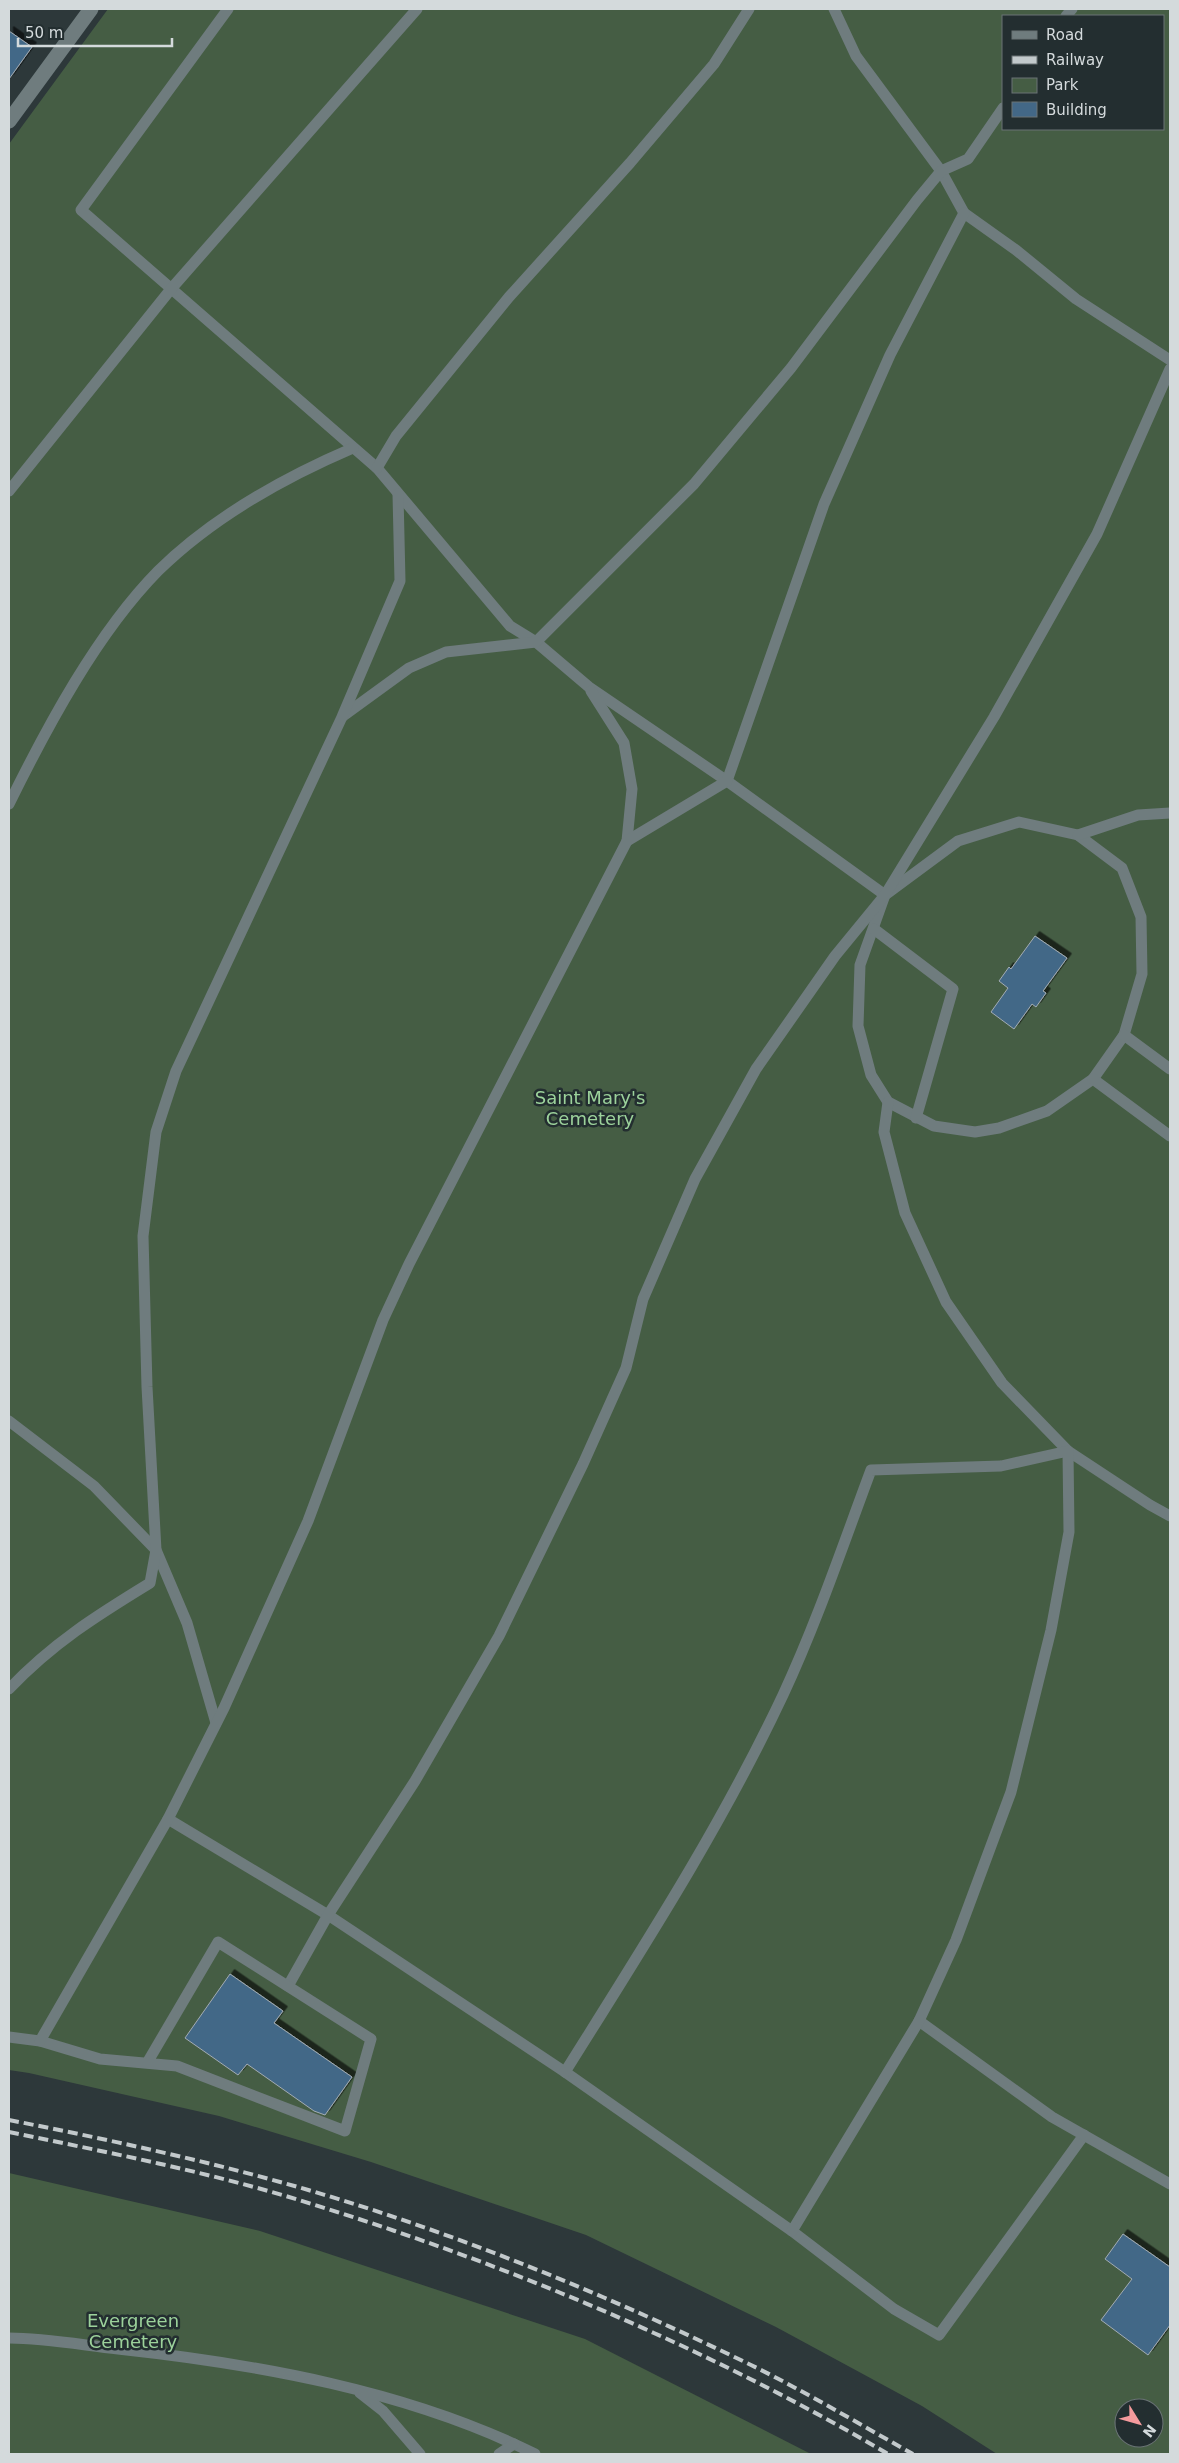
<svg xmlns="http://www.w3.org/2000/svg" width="1179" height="2463" viewBox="0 0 1179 2463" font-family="'DejaVu Sans',sans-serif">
  <defs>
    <filter id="shadow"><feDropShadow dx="4.5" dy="-4.5" stdDeviation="0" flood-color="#0009"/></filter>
  </defs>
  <rect width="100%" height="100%" fill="#2d383a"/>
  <g fill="#455d44" fill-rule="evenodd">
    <path d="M108,9H1170V2454H997L922,2406L776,2327L586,2235L371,2162L219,2116L29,2073L9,2070V144ZM1003,16H1163V129H1003ZM1124,2408H1154V2438H1124Z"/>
    <path d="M9,2173L260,2231L585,2339L811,2454H9Z"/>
  </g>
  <g fill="#436887" stroke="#a2abb3" filter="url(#shadow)">
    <path d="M9,31L32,47L9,79Z"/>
    <path d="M1035,936L1067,958L1043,991L1046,993L1036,1007L1032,1004L1014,1029L991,1012L1008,988L999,981L1009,967L1011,969Z"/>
    <path d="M230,1974L283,2011L274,2023L352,2077L325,2115L314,2111L247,2064L238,2075L185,2038Z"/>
    <path d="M1123,2234L1170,2267V2325L1148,2355L1101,2320L1132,2279L1105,2259Z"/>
  </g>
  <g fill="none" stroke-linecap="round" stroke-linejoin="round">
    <g stroke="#6f7c7e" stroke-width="11">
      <path d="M228,9L81,210L377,468L510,626L536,642L589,687L727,781L885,895"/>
      <path d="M834,9L856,56L941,171L964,213L1016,250L1076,299L1170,360"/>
      <path d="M1066,16L1072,9"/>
      <path d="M377,468L396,436L509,297L630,163L714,64L749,9"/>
      <path d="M9,491L171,289L417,9"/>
      <path d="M591,691L624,743L632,789L627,841"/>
      <path d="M343,716L409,668L446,652L536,642L694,484L791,368L917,200L941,171L968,159L1003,108"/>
      <path d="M9,804C47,727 97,633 158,571C213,517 283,478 353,448"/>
      <path d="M1019,822L1078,835L1122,868L1141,917L1142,974L1124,1035L1093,1079L1047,1111L999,1128L975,1132L934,1126L888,1102L871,1075L858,1026L860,965L885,895L958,841Z"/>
      <path d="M1078,835L1138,815L1170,813"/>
      <path d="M874,929L953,989L916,1118"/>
      <path d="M1124,1035L1170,1069"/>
      <path d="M1093,1079L1170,1136"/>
      <path d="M888,1102L884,1132L905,1213L946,1302L1002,1383L1068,1451L1150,1505L1170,1516"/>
      <path d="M9,1421L94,1486L156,1550L187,1623L216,1723"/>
      <path d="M9,1689C53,1643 96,1616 150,1583L156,1550L147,1387L143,1236L156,1132L176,1071L342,717L400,581L398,494"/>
      <path d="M168,1819L328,1915L565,2072L792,2231L894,2309L939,2335L1084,2135"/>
      <path d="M288,1986L328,1915L415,1781L499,1636L583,1464L626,1368L643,1299L695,1179L756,1069L835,956L885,895L994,717L1097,534L1170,369"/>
      <path d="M919,2021L1052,2117L1170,2184"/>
      <path d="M9,2037L40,2041L100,2059L177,2066L345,2131L371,2039L218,1942L147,2063"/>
      <path d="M40,2041L168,1819L224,1708L308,1521L383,1320L409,1264L627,841L727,781L824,504L890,355L964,213"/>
      <path d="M565,2072C642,1949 721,1827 783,1695C817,1622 843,1545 871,1470L1001,1466L1068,1451L1069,1532L1051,1630L1011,1792L956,1940L919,2021L792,2231"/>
      <path d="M9,2338C45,2338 82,2345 118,2349C257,2364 409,2391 535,2454"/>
      <path d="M360,2393L383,2411L420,2454"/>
      <path d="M499,2454L514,2444"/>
    </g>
    <path stroke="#6f7c7e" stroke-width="15" d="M9,121L91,9"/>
    <g stroke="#c2c9cb" stroke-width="4" stroke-dasharray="10 5" stroke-linecap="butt">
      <path d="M9,2120C106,2139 203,2160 298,2187C454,2232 605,2294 751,2365C806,2392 859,2424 913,2454"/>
      <path d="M9,2132C106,2152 204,2171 299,2200C504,2263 703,2345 888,2454"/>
    </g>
  </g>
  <g text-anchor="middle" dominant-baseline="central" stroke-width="5" stroke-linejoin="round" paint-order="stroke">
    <g font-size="18" fill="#9cd29b" stroke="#232e30">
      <text x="590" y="1097">Saint Mary's<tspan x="590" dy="21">Cemetery</tspan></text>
      <text x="133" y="2320">Evergreen<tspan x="133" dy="21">Cemetery</tspan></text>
    </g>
  </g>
  <rect width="1179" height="2463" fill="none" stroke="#d4dadc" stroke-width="20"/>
  <rect x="1002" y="15" width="162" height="115" fill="#232e30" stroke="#6a7375"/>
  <rect x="1012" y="31" width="25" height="8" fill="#6f7c7e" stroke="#6a7375"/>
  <text x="1046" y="40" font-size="15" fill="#d4dadc">Road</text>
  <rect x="1012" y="56" width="25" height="8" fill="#c2c9cb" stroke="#6a7375"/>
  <text x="1046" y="65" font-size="15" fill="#d4dadc">Railway</text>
  <rect x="1012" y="78" width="25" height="15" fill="#455d44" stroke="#6a7375"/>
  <text x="1046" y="90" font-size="15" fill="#d4dadc">Park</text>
  <rect x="1012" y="102" width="25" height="15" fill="#436887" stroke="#6a7375"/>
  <text x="1046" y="115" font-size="15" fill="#d4dadc">Building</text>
  <g transform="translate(1139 2423) rotate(127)"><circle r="24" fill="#232e30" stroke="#6a7375"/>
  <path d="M0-4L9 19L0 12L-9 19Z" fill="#f59b9d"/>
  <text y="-8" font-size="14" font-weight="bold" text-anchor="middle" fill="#d4dadc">N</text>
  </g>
  <path d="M18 38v8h154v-8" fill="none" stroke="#d4dadc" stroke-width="2.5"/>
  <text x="25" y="38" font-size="15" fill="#d4dadc" stroke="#232e30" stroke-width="4" paint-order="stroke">50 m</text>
</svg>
